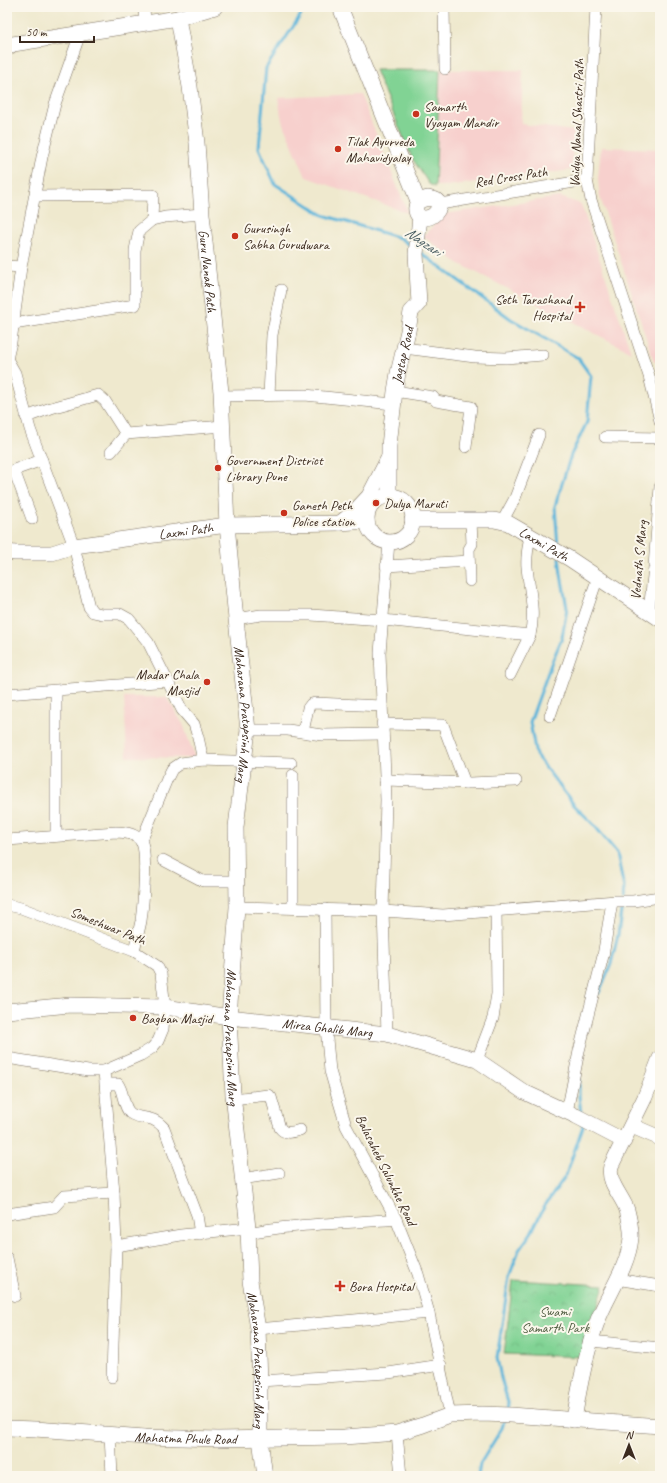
<svg xmlns="http://www.w3.org/2000/svg" width="667" height="1483" viewBox="0 0 667 1483" font-family="Caveat,sans-serif">
  <defs>
    <pattern id="park-crowns" width="20" height="18" patternUnits="userSpaceOnUse"><rect width="20" height="18" fill="#81d394"/><path d="M2 6a3 3 0 1 1 6 0M12 15a3 3 0 1 1 6 0" fill="none" stroke="#70b57f"/></pattern>
  </defs>
  <rect width="100%" height="100%" fill="#fbf7ec"/>
  <filter id="ink" filterUnits="userSpaceOnUse"><feTurbulence type="fractalNoise" baseFrequency=".025" numOctaves="2"/><feDisplacementMap in="SourceGraphic" scale="8" xChannelSelector="R" yChannelSelector="G"/><feConvolveMatrix kernelMatrix="1 2 1 2 8 2 1 2 1" color-interpolation-filters="sRGB"/></filter>
  <filter id="wash" filterUnits="userSpaceOnUse"><feTurbulence type="fractalNoise" baseFrequency=".012" numOctaves="4" result="noise"/><feDisplacementMap in="SourceGraphic" scale="16" xChannelSelector="R" yChannelSelector="G"/><feGaussianBlur stdDeviation="0.9" result="paint"/><feColorMatrix in="noise" values="0 0 0 0 0 0 0 0 0 0 0 0 0 0 0 0 0 1.4 0 .05"/><feComposite in="paint" operator="in"/></filter>
  <g filter="url(#wash)">
    <rect width="100%" height="100%" fill="#efe9ce"/>
    <g fill="#f7d0cd">
      <path d="M440,70H523L521,124L574,131L571,170L446,186H436Z"/>
      <path d="M360,94L408,213L306,177L282,121L278,98Z"/>
      <path d="M601,147L660,149V361L654,362L600,197L598,179Z"/>
      <path d="M560,197L581,204L631,352L458,263L423,236L445,214Z"/>
      <path d="M124,697H166L183,724L195,758L127,757Z"/>
    </g>
    <path fill="url(#park-crowns)" stroke="#5e7e59" d="M513,1280L604,1285L583,1357L504,1354Z"/>
    <path fill="#81d394" stroke="#5e7e59" d="M375,70H440L435,187L429,184L412,158Z"/>
    <g fill="none" stroke-linecap="round" stroke-linejoin="round">
      <g stroke="#5db5da" stroke-width="3">
        <path d="M306,7L266,68L259,148L275,184L323,215L400,238L411,246"/>
        <path d="M421,253L511,319L578,358L591,376L587,422L571,455L555,506L558,547"/>
        <path d="M559,558L561,574L567,608L562,638L551,664L530,722L536,755L574,805L594,825L617,853L624,888L623,899"/>
        <path d="M599,993L611,964L618,935L622,904"/>
        <path d="M579,1076V1096L581,1114"/>
        <path d="M507,1411L509,1405L501,1378L497,1358L509,1277L519,1250L531,1233L544,1207L566,1175L583,1126L582,1124"/>
        <path d="M478,1476L480,1464L502,1428L505,1418"/>
      </g>
    </g>
  </g>
  <g filter="url(#ink)">
    <g fill="none" stroke-linecap="round" stroke-linejoin="round">
      <g stroke="#7a6d5c" stroke-width="12">
        <g id="street">
          <path d="M144,7L145,23"/>
          <path d="M444,7L445,69"/>
          <path d="M596,7L587,180L591,200L649,376L660,421"/>
          <path d="M35,196L153,195L152,220"/>
          <path d="M440,204L587,180"/>
          <path d="M7,266L21,267"/>
          <path d="M13,324L135,305V250L139,231L152,220L165,217L202,214"/>
          <path d="M404,348L475,357L506,358L543,355"/>
          <path d="M7,359L15,373L30,429L74,546L89,607L93,612L102,614H120L129,619L148,642L182,710L194,724L198,737L203,760"/>
          <path d="M7,359L11,342L21,267L42,157L55,104L80,34"/>
          <path d="M395,391L433,397L436,401L471,407L466,447"/>
          <path d="M269,395L272,335L281,290"/>
          <path d="M222,396L305,395L393,404"/>
          <path d="M26,417L51,408L98,395L105,401L126,434L223,426"/>
          <path d="M605,437L660,438"/>
          <path d="M111,452L126,434"/>
          <path d="M32,519L14,470L42,460"/>
          <path d="M502,522L515,498L539,435"/>
          <path d="M386,566L469,561"/>
          <path d="M470,581L469,549L472,544L471,520"/>
          <path d="M649,611L654,567L660,487"/>
          <path d="M236,619L261,615H311L383,620L530,635"/>
          <path d="M510,675L530,635C536,611 529,590 527,567C526,557 528,546 530,536"/>
          <path d="M56,691V836"/>
          <path d="M7,694L168,681"/>
          <path d="M550,716L598,577"/>
          <path d="M382,724L443,725L465,783"/>
          <path d="M248,730H288L322,735L383,734"/>
          <path d="M303,732L308,708L311,704L315,703L382,706"/>
          <path d="M293,775V908"/>
          <path d="M385,780L470,783L516,781"/>
          <path d="M7,840L116,832C124,832 135,833 141,841C148,852 143,906 141,921C139,931 136,941 134,951"/>
          <path d="M141,842L167,779L172,769L181,763L203,760L291,763"/>
          <path d="M163,860L203,881H237"/>
          <path d="M7,905L21,908L134,951L157,966L161,974L165,1007L163,1029L158,1041L152,1048L141,1055L104,1071H88L7,1058"/>
          <path d="M237,907L383,911L443,915L616,901H633L660,897"/>
          <path d="M325,909L326,1028L330,1071L346,1126L396,1219L418,1274L429,1313L450,1415"/>
          <path d="M387,1034L383,911L386,800L380,653L389,542"/>
          <path d="M477,1060L493,1018L497,994L496,911"/>
          <path d="M104,1071L114,1193L116,1246L112,1377"/>
          <path d="M106,1084H118C124,1092 123,1107 130,1113C141,1121 151,1113 164,1128L197,1215L200,1234"/>
          <path d="M233,1099L268,1095L271,1097L280,1128C285,1135 292,1132 300,1130"/>
          <path d="M567,1112L579,1051L603,956L612,902"/>
          <path d="M242,1179L279,1173"/>
          <path d="M7,1214L54,1207L64,1196L114,1193"/>
          <path d="M248,1233C297,1223 347,1224 396,1219"/>
          <path d="M116,1246L181,1235L248,1228"/>
          <path d="M7,1258L15,1296"/>
          <path d="M616,1279L660,1286"/>
          <path d="M258,1329L429,1313"/>
          <path d="M591,1341L660,1348"/>
          <path d="M260,1381L388,1373L441,1365"/>
          <path d="M397,1433L401,1476"/>
          <path d="M110,1434L112,1476"/>
        </g>
      </g>
      <g stroke="#7a6d5c" stroke-width="16">
        <g id="secondary">
          <path d="M340,7L418,201"/>
          <path id="s1" d="M178,18L190,87L197,143L202,214L221,392L227,525L236,619L248,730L236,827L237,907L229,1017L233,1095L248,1228L250,1281L258,1329L260,1381V1439L265,1476"/>
          <path d="M7,48L13,44L178,18L215,7"/>
          <path d="M428,198L436,200L440,204C436,224 408,222 418,201Z"/>
          <path id="s2" d="M389,496V446L395,391L398,373L408,331L411,312L419,303L416,254L420,217"/>
          <circle cx="390" cy="519" r="23"/>
          <path id="s3" d="M412,520H494L508,523L570,559L660,619"/>
          <path d="M340,523L355,511L369,496L388,459"/>
          <path id="s4" d="M7,552L15,553H52L74,546L227,525L340,523L367,521"/>
          <path id="s5" d="M7,1011L70,1005L165,1007L229,1017L387,1034L477,1060L524,1092L576,1116L624,1141"/>
          <path d="M632,1126L660,1138"/>
          <path d="M574,1420C579,1388 585,1356 596,1325C606,1296 628,1269 631,1238C632,1230 629,1218 627,1210C622,1195 607,1183 611,1166L645,1097L660,1058"/>
          <path id="s6" d="M7,1428L35,1429L145,1437L218,1439L344,1437L397,1433L423,1425L450,1415L482,1414L511,1415L660,1426"/>
        </g>
      </g>
      <use href="#street" stroke="#fff" stroke-width="11"/>
      <use href="#secondary" stroke="#fff" stroke-width="15"/>
    </g>
  </g>
  <g fill="#c8321e" stroke="#fbf7ec" stroke-width="1.5">
    <circle cx="416" cy="114" r="4"/>
    <circle cx="338" cy="149" r="4"/>
    <circle cx="235" cy="236" r="4"/>
    <path d="M578 301h4v4h4v4h-4v4h-4v-4h-4v-4h4z"/>
    <circle cx="218" cy="468" r="4"/>
    <circle cx="376" cy="503" r="4"/>
    <circle cx="284" cy="513" r="4"/>
    <circle cx="207" cy="682" r="4"/>
    <circle cx="133" cy="1018" r="4"/>
    <path d="M338 1280h4v4h4v4h-4v4h-4v-4h-4v-4h4z"/>
  </g>
  <g text-anchor="middle" dominant-baseline="central" stroke-width="4" stroke-linejoin="round" paint-order="stroke">
    <g font-size="14" fill="#3b2a1e" stroke="#fbf7ec" text-anchor="start">
      <text x="424" y="106">Samarth<tspan x="424" dy="16">Vyayam Mandir</tspan></text>
      <text x="346" y="141">Tilak Ayurveda<tspan x="346" dy="16">Mahavidyalay</tspan></text>
      <text x="243" y="228">Gurusingh<tspan x="243" dy="16">Sabha Gurudwara</tspan></text>
      <text x="571" y="299" text-anchor="end">Seth Tarachand<tspan x="571" dy="16">Hospital</tspan></text>
      <text x="226" y="460">Government District<tspan x="226" dy="16">Library Pune</tspan></text>
      <text x="384" y="503">Dulya Maruti</text>
      <text x="292" y="505">Ganesh Peth<tspan x="292" dy="16">Police station</tspan></text>
      <text x="199" y="674" text-anchor="end">Madar Chala<tspan x="199" dy="16">Masjid</tspan></text>
      <text x="141" y="1018">Bagban Masjid</text>
      <text x="349" y="1286">Bora Hospital</text>
    </g>
    <g font-size="14" fill="#3b2a1e" stroke="#fbf7ec">
      <text transform="translate(577 123) rotate(-88)">Vaidya Nanal Shastri Path</text>
      <text transform="translate(511 177) rotate(-9)">Red Cross Path</text>
      <text stroke="none"><textPath href="#s1" startOffset="255">Guru Nanak Path</textPath></text>
      <text stroke="none"><textPath href="#s2" startOffset="142">Jagtap Road</textPath></text>
      <text stroke="none"><textPath href="#s4" startOffset="181">Laxmi Path</textPath></text>
      <text stroke="none"><textPath href="#s3" startOffset="138">Laxmi Path</textPath></text>
      <text transform="translate(639 560) rotate(-85)">Vednath S Marg</text>
      <text stroke="none"><textPath href="#s1" startOffset="700">Maharana Pratapsinh Marg</textPath></text>
      <text transform="translate(108 926) rotate(22)">Someshwar Path</text>
      <text stroke="none"><textPath href="#s5" startOffset="322">Mirza Ghalib Marg</textPath></text>
      <text stroke="none"><textPath href="#s1" startOffset="1024">Maharana Pratapsinh Marg</textPath></text>
      <text transform="translate(386 1170) rotate(64)">Balasaheb Salunkhe Road</text>
      <text stroke="none"><textPath href="#s1" startOffset="1348">Maharana Pratapsinh Marg</textPath></text>
      <text stroke="none"><textPath href="#s6" startOffset="179">Mahatma Phule Road</textPath></text>
    </g>
    <g font-size="14" fill="#505d41" stroke="#fbf7ec">
      <text x="555" y="1311">Swami<tspan x="555" dy="16">Samarth Park</tspan></text>
    </g>
    <g font-size="15" font-style="italic" fill="#475b60" stroke="#fbf7ec">
      <text transform="translate(423 242) rotate(34)">Nagzari</text>
    </g>
  </g>
  <rect width="667" height="1483" fill="none" stroke="#fbf7ec" stroke-width="24"/>
  <g transform="translate(629 1445)" stroke="#fbf7ec" stroke-width="3" paint-order="stroke">
  <path d="M0-3L7 15L0 10L-7 15Z" fill="#3b2a1e"/>
  <text y="-6" font-size="11" font-weight="bold" text-anchor="middle" fill="#3b2a1e">N</text>
  </g>
  <path d="M20 36v6h74v-6" fill="none" stroke="#3b2a1e" stroke-width="2"/>
  <text x="26" y="36" font-size="12" fill="#3b2a1e" stroke="#fbf7ec" stroke-width="3" paint-order="stroke">50 m</text>
</svg>
